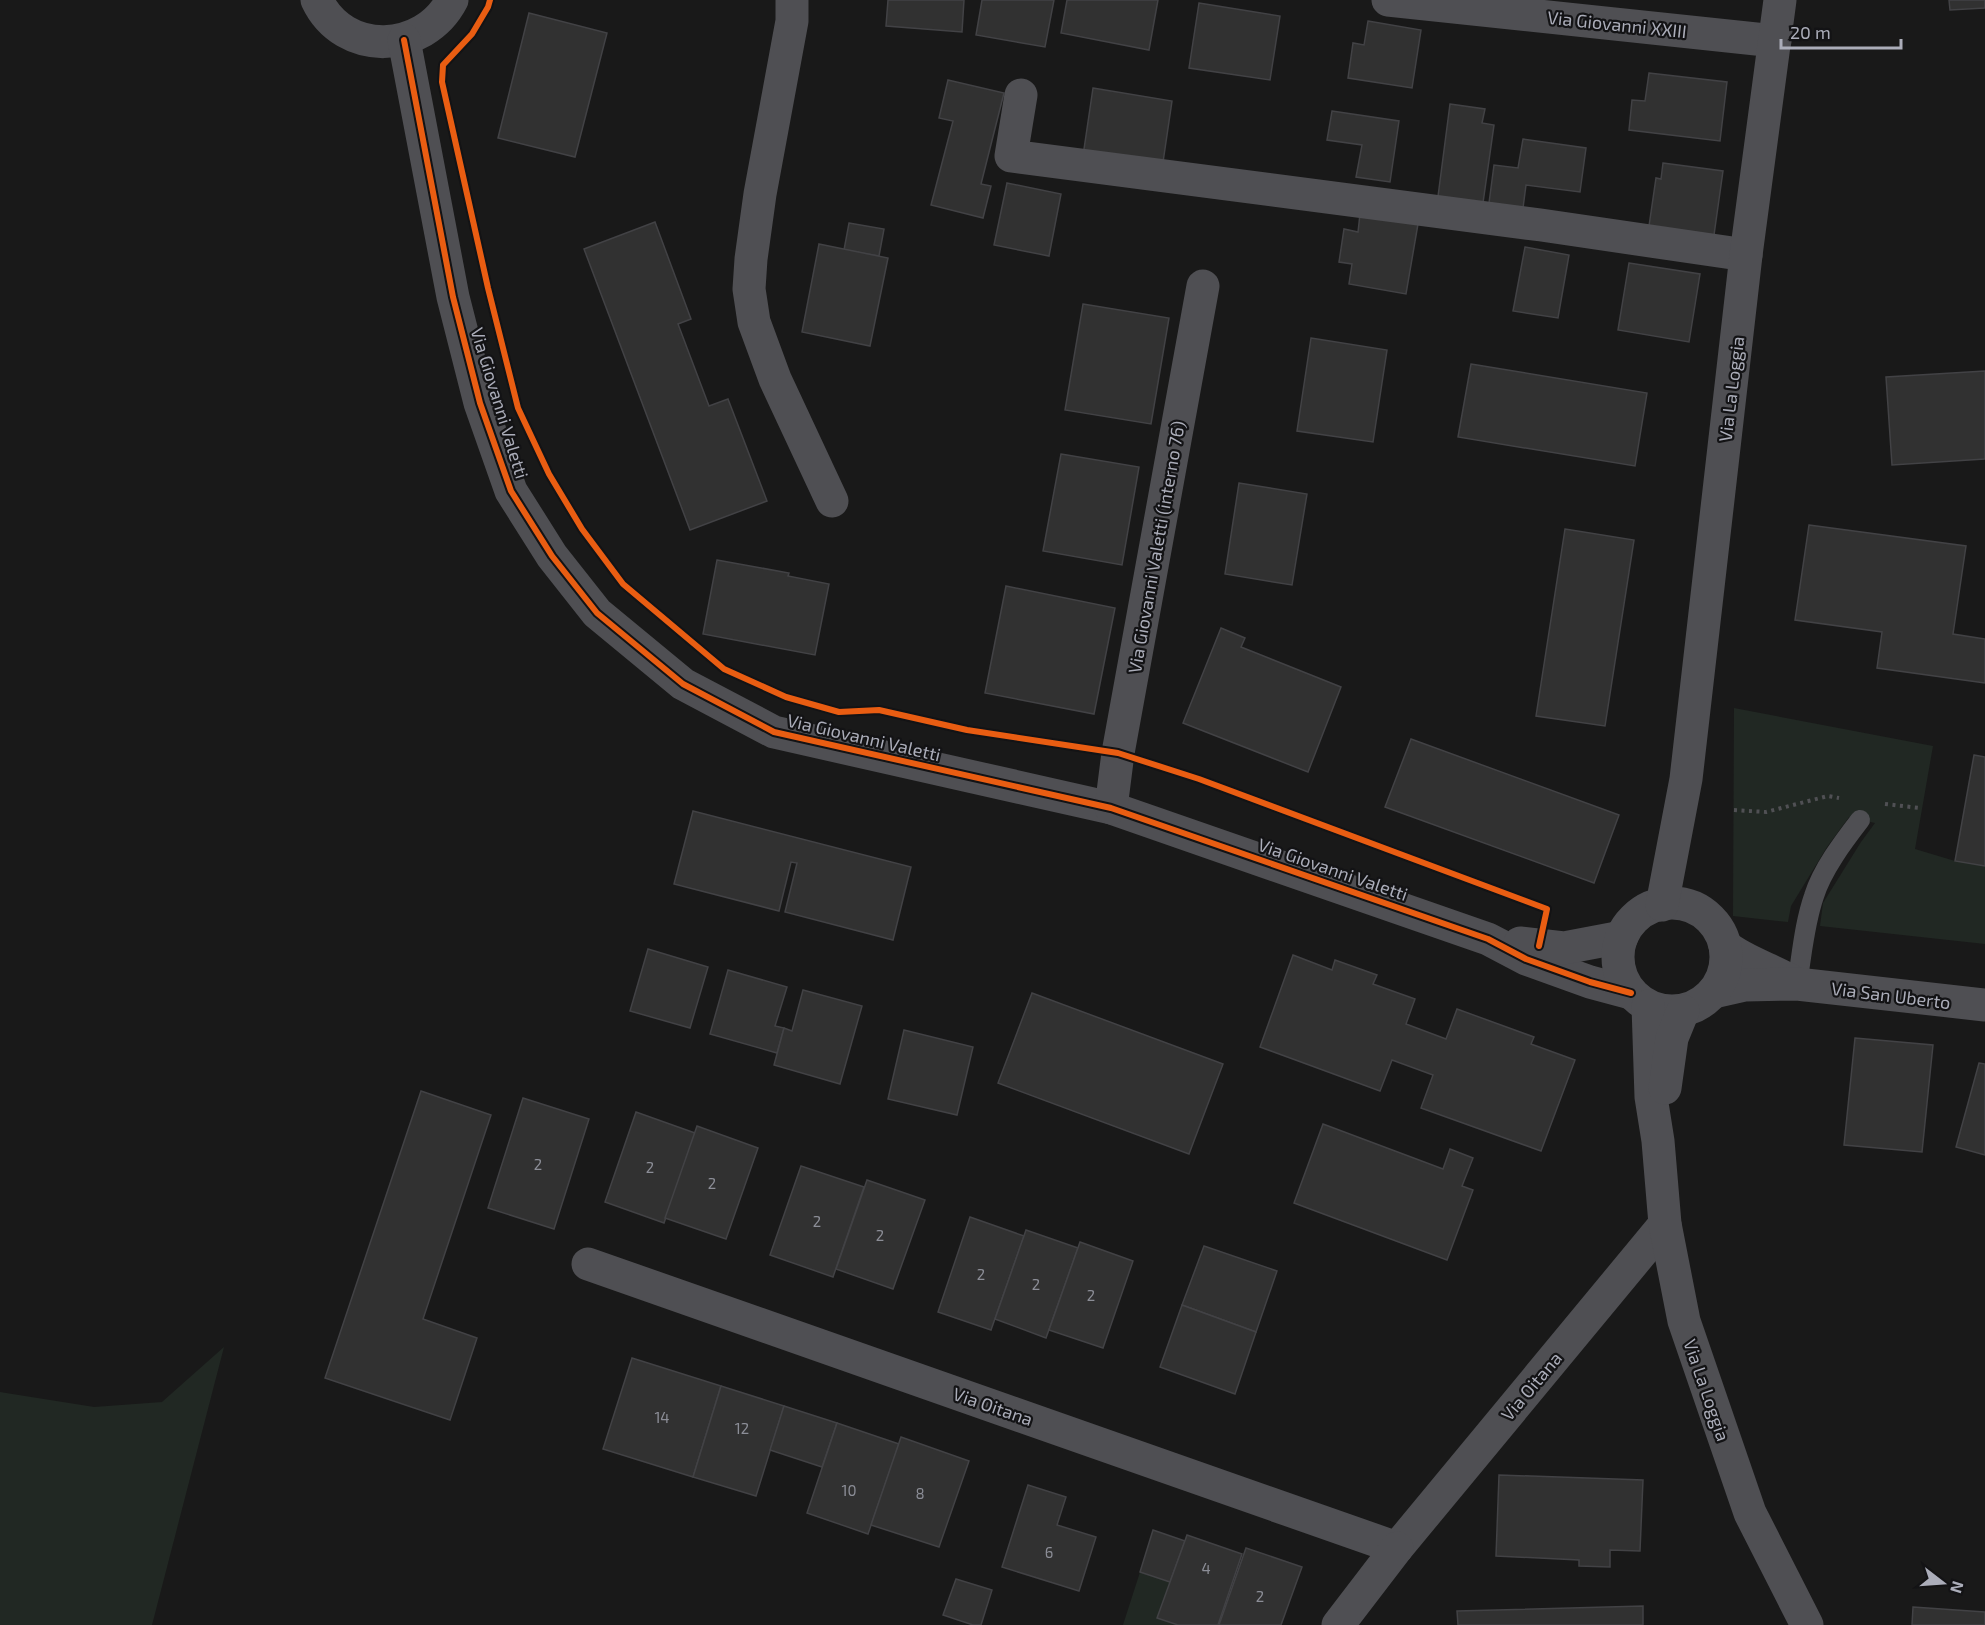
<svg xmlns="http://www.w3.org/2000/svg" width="1985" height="1625" viewBox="0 0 1985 1625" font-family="'Exo 2',sans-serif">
  <rect width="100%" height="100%" fill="#191919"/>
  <g fill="#212823">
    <path d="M1734,708L1933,746L1915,849L1955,861L1985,866V944L1820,926L1823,903L1861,842L1875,823L1849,817L1827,847L1791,906L1788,922L1733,916Z"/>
    <path d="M224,1347L152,1625H0V1392L94,1407L162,1402Z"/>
    <path d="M1140,1572L1170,1582L1157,1618L1178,1625H1123Z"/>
  </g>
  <g fill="#313131" stroke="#424245" stroke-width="1.5">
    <path d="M888,0H964L962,32L886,26Z"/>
    <path d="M982,0H1054L1045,47L976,35Z"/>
    <path d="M1067,0H1158L1149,50L1061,33Z"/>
    <path d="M1949,0H1985V8L1950,10Z"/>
    <path d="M1199,3L1280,16L1270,80L1189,68Z"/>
    <path d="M529,13L607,33L575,157L498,138Z"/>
    <path d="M1368,21L1421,30L1412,88L1348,78L1353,43L1364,45Z"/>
    <path d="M1649,73L1727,82L1720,141L1629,130L1632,100L1645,101Z"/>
    <path d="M948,80L1004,93L981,184L991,186L983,218L931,205L953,121L939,118Z"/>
    <path d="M1093,88L1172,101L1162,169L1083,156Z"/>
    <path d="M1450,104L1485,109L1482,123L1494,125L1482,210L1437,204Z"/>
    <path d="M1332,111L1399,121L1390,182L1356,177L1362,145L1327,140Z"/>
    <path d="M1523,139L1586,148L1580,192L1526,185L1523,208L1489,203L1494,165L1518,168Z"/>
    <path d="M1663,163L1723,171L1714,235L1649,226L1656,178L1661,179Z"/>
    <path d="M1007,183L1061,194L1049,256L994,245Z"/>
    <path d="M1360,214L1418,224L1406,294L1349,284L1352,264L1339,262L1344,229L1358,232Z"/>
    <path d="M655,222L691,319L678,324L709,406L728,399L767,501L690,530L584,249Z"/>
    <path d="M849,223L884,229L879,256L844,250Z"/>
    <path d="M819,244L888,258L870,346L802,332Z"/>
    <path d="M1525,247L1569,255L1558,318L1513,311Z"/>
    <path d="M1629,263L1700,274L1689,342L1618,330Z"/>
    <path d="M1083,304L1169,318L1151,424L1065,410Z"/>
    <path d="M1311,338L1387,350L1373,442L1297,431Z"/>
    <path d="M1471,364L1647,393L1635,466L1458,437Z"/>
    <path d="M1985,371V459L1892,465L1886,377Z"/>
    <path d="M1061,454L1139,467L1122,565L1043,551Z"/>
    <path d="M1239,483L1307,494L1292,585L1225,574Z"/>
    <path d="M1809,525L1966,546L1953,634L1985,639V683L1877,668L1882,632L1795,620Z"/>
    <path d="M1565,529L1634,540L1605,726L1536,716Z"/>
    <path d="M717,560L789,573L788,576L829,584L815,655L703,634Z"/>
    <path d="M1006,586L1115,608L1094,714L985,693Z"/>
    <path d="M1221,628L1245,638L1241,647L1341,687L1308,772L1183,723Z"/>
    <path d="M1411,739L1619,815L1594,883L1385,807Z"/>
    <path d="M1974,755L1985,757V866L1955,861Z"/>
    <path d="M693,811L911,867L893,940L785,912L797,863L791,862L779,911L674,884Z"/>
    <path d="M648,949L708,967L690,1028L630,1011Z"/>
    <path d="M1293,955L1332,970L1335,960L1377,975L1373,984L1415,999L1406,1024L1446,1039L1457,1009L1534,1037L1531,1044L1575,1060L1541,1151L1421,1108L1433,1075L1392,1060L1380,1091L1260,1047Z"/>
    <path d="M728,970L787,987L775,1026L784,1028L777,1053L710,1034Z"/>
    <path d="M803,990L862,1006L840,1084L774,1065L784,1028L792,1031Z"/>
    <path d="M1032,993L1223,1064L1189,1154L998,1083Z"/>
    <path d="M904,1030L973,1047L957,1115L888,1099Z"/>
    <path d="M1855,1038L1933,1045L1922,1152L1844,1145Z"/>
    <path d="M1979,1063L1985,1064V1155L1956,1147Z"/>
    <path d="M421,1091L491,1115L423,1319L477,1338L450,1420L325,1378Z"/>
    <path d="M523,1098L589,1119L554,1229L488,1208Z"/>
    <path d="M636,1112L695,1133L664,1223L605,1202Z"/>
    <path d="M1323,1124L1443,1169L1450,1149L1473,1158L1462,1186L1473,1190L1447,1260L1294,1203Z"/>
    <path d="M697,1126L758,1148L726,1239L665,1218Z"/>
    <path d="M801,1166L864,1187L833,1277L770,1255Z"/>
    <path d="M867,1180L925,1200L893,1289L836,1269Z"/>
    <path d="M970,1217L1024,1236L991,1330L938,1312Z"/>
    <path d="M1026,1230L1078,1248L1046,1338L995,1319Z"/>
    <path d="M1080,1242L1133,1261L1103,1348L1049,1330Z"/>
    <path d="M1204,1246L1277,1271L1256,1332L1182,1305Z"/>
    <path d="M1182,1305L1256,1332L1235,1394L1160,1367Z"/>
    <path d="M632,1358L721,1386L693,1477L603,1449Z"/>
    <path d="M721,1386L784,1406L756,1496L693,1477Z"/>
    <path d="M784,1406L837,1423L822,1467L770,1450Z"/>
    <path d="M837,1423L899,1444L868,1534L807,1513Z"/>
    <path d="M901,1437L969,1461L939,1547L871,1525Z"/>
    <path d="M1499,1475L1643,1480L1640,1551L1610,1550V1567L1579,1566V1560L1496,1556Z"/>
    <path d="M1028,1485L1066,1497L1057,1525L1096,1537L1079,1591L1002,1567Z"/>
    <path d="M1153,1530L1185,1541L1170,1582L1140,1572Z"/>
    <path d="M1187,1535L1242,1554L1218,1625H1178L1157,1618Z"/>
    <path d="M1246,1548L1302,1567L1281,1625H1219Z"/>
    <path d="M956,1579L992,1590L981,1625H973L943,1615Z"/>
    <path d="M1643,1606V1625H1458L1457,1611Z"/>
    <path d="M1913,1607L1985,1612V1625H1912Z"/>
  </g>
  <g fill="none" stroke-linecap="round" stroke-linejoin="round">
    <g stroke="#505054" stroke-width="4" stroke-dasharray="3 4.5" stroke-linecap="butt">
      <path d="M1885,804L1920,808"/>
      <path d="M1734,810L1766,812L1828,796L1839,798"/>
    </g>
    <path stroke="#4f4f53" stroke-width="20" d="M1797,984C1802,955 1804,925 1814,896C1822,870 1843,842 1860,820"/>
    <g stroke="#4f4f53" stroke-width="33">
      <path d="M317,0C344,57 424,54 452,0"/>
      <path d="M792,0V21L760,194L751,259L749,289L754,322L775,379L832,501"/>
      <path d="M1388,0L1775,41"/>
      <path d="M404,40L453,297L480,403L511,491L552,556L597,613L683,684L774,732L1111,808L1488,939L1526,959L1590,982L1631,993"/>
      <path d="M1021,95L1011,156L1541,225L1746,255"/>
      <path d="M1111,808L1118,753L1203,286"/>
      <path d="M1520,943L1564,948L1622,937"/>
      <path d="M1725,946C1745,962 1771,969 1793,982"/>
      <path d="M1714,992L1745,985L1797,984L1985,1005"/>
      <path d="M588,1264L1397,1548L1665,1224"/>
      <path d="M1338,1625L1397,1548"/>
    </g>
    <g stroke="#4f4f53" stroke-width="33">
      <circle cx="1672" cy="957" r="54"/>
      <path d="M1662,905L1686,779L1746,255L1780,0"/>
      <path d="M1648,1006L1651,1097L1658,1141L1665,1224L1684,1321L1750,1513L1807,1625"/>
      <path d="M1665,1088L1672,1038L1683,1011"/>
    </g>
    <g stroke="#131315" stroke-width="10">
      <g id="cycleway">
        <path d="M490,0L488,7L472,34L443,65L442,82L488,288L518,408L549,474L582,529L623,584L724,669L786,697L839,712L879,710L967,730L1118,753L1199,779L1547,909L1539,946"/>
        <path d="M404,40L453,297L480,403L511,491L552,556L597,613L683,684L774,732L1111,808L1488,939L1526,959L1590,982L1631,993"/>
      </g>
    </g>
    <use href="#cycleway" stroke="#e95d12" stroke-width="6"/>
  </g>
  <g text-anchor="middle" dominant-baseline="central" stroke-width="4.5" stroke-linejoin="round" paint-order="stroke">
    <g font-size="15" fill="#8c8e97">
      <text x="538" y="1164">2</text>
      <text x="650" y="1167">2</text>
      <text x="712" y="1183">2</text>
      <text x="817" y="1221">2</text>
      <text x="880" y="1235">2</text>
      <text x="981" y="1274">2</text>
      <text x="1036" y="1284">2</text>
      <text x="1091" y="1295">2</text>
      <text x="662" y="1417">14</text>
      <text x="742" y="1428">12</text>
      <text x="849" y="1490">10</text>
      <text x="920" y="1493">8</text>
      <text x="1049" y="1552">6</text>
      <text x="1206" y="1568">4</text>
      <text x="1260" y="1596">2</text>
    </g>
    <g font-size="18" fill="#abadb9" stroke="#131315">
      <text transform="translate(1617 24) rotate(6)">Via Giovanni XXIII</text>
      <text transform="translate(1731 389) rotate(-83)">Via La Loggia</text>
      <text transform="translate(500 403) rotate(73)">Via Giovanni Valetti</text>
      <text transform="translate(1156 547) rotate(-80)">Via Giovanni Valetti (interno 76)</text>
      <text transform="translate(864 737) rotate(13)">Via Giovanni Valetti</text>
      <text transform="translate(1333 869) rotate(19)">Via Giovanni Valetti</text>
      <text transform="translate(1891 995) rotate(7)">Via San Uberto</text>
      <text transform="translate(1531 1386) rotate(-50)">Via Oitana</text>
      <text transform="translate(1707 1390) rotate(71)">Via La Loggia</text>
      <text transform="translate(993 1406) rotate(19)">Via Oitana</text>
    </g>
  </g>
  <g transform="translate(1943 1583) rotate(107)" stroke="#131315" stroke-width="4.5" paint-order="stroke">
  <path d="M0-4.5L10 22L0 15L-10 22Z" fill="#abadb9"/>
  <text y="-9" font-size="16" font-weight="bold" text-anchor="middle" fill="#abadb9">N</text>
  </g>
  <path d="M1781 39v9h120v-9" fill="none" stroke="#abadb9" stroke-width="3"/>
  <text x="1790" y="39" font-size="18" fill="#abadb9" stroke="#131315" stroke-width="4.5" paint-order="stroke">20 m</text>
</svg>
